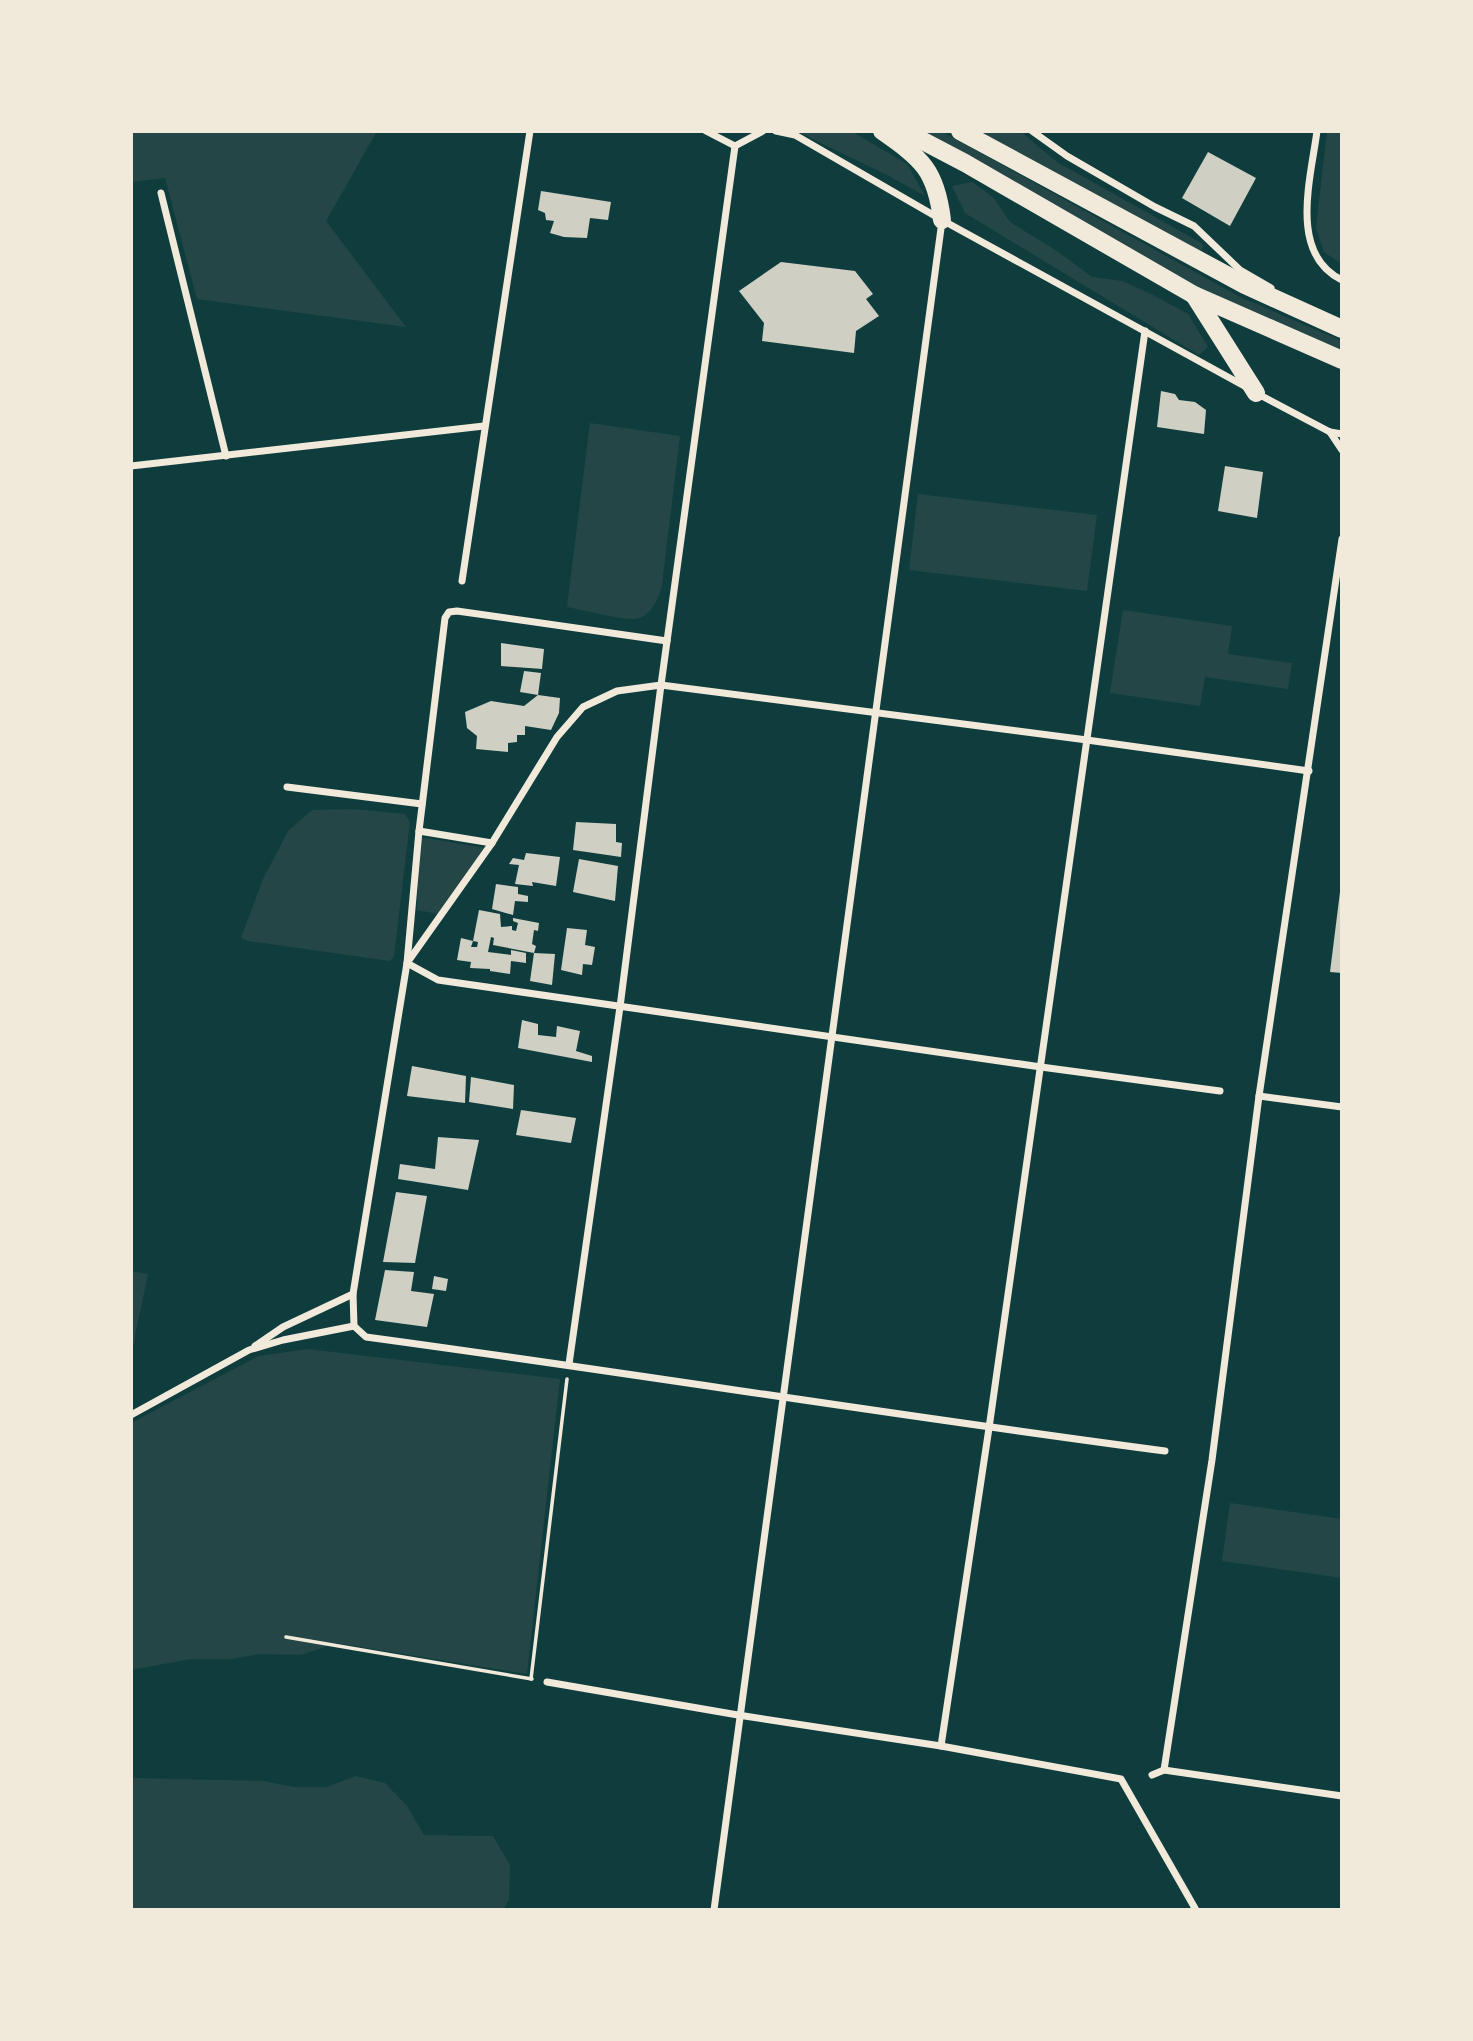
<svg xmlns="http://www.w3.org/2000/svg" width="1473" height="2041" viewBox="0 0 1473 2041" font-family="Poppins,sans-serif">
  <rect width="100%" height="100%" fill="#0f3d3e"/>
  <g fill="#244646">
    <path d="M131,131H377L326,221L406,327L197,299L165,178L131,182Z"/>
    <path d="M796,131H851L907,164L925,196L887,175Z"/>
    <path d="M920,131H941L1240,297L1342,341V353L1204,292Z"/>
    <path d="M980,131H1020L1057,162L1203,244L1202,250L1199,253L1001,147Z"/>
    <path d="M1327,131H1342V264L1324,252L1316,228Z"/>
    <path d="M972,182L993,197L1010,222L1057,251L1092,277L1123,281L1153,295L1188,314L1208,347L1199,355L965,213L952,186Z"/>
    <path d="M590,423L680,436L662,585C659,598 651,617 635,619C622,620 582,610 567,607Z"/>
    <path d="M918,494L1097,515L1087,591L909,570Z"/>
    <path d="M1123,610L1232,626L1228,654L1292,663L1288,689L1205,677L1200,706L1110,693Z"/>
    <path d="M354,809L405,814L410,822L394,956L390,961L248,941L241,938L263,879L288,831L312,810Z"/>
    <path d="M420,837L484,848L438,914L417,910Z"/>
    <path d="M131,1271L148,1274L131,1355Z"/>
    <path d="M308,1349L560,1379L527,1674L336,1643L301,1655L260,1654L231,1659H191L131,1670V1423L259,1356Z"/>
    <path d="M1230,1503L1342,1519V1578L1222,1561Z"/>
    <path d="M356,1776L385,1783L407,1806L424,1835L493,1836L510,1865L509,1900L503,1910H131V1778L264,1781L293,1787H327Z"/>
  </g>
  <g fill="#cfcfc3">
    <path d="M1208,152L1256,178L1230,226L1182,198Z"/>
    <path d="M541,191L611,202L608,220L590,218L587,238L564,237L550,233L554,221L546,220L545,213L538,210Z"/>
    <path d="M781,262L855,271L873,294L866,299L879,316L856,331L854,353L762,341L764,323L739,291Z"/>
    <path d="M1161,391L1175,394L1179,400L1195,402L1206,410L1204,434L1157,427Z"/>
    <path d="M1225,466L1263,472L1257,518L1218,511Z"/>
    <path d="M501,643L544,649L542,669L501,666Z"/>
    <path d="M524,671L541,673L538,695L560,698L559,713L551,730L525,726V735H517V742L508,743V752L476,749L477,736L467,728L465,712L491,701L524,706L538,695L520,692Z"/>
    <path d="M576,822L616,824V842L622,843L621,857L573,850Z"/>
    <path d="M526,853L560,857L556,886L532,882L533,886L515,884L519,865L509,864L513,858L524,860Z"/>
    <path d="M579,859L618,866L615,901L573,892Z"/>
    <path d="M496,884L518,887V894L528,896V902L515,901L513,915L492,909Z"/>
    <path d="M1340,892H1342V973L1330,972Z"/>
    <path d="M479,910L500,914L501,927L512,926V930L516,931L518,923L513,921V918L539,923L538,931L534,930L532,944L536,946L534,953L555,954L552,985L530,981L534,953L493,945L494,938L491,937L488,952L511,955V950L526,953V963L511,961L510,974L490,971V969L470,968L471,962L457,960L461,938L473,941L471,947H477L478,942L473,941Z"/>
    <path d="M567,928L587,930L585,945L595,947L592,965L583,964L582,975L561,970Z"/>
    <path d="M522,1020L538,1024V1035L556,1037L557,1026L580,1031L576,1051L592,1056V1062L518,1048Z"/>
    <path d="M412,1066L466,1076L465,1103L407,1096Z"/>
    <path d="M471,1077L514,1085L513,1109L469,1102Z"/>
    <path d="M521,1110L576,1118L571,1143L516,1135Z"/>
    <path d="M438,1137L479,1140L468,1190L398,1179L400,1164L435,1169Z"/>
    <path d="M396,1192L427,1196L415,1263L383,1262Z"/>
    <path d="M385,1270L414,1272L411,1291L434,1294L427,1327L375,1320Z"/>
    <path d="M434,1276L448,1279L446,1291L432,1289Z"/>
  </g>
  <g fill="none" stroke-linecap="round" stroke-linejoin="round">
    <g stroke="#f1e9da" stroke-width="3.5">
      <path d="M286,1637L532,1679"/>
      <path d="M531,1679L567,1379"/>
    </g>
    <g stroke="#f1e9da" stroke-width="7">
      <path d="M706,131L735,146"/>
      <path d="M776,131L795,135L942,220L1248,388"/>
      <path d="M1032,131L1067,156L1155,207L1194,226L1240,270L1271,288"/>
      <path d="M1317,131C1311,178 1288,254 1342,280"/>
      <path d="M735,146L763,131"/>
      <path d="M161,193L226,456"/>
      <path d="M1258,394L1330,432L1342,434"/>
      <path d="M1330,432L1342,450"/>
      <path d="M131,466L484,426"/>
      <path d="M462,581L530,131"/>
      <path d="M287,787L422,804"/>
      <path d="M419,831L492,843"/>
      <path d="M1220,1091L1041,1067L438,980L407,963L492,843L557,737L583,707L617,691L661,685L1087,740L1309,771"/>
      <path d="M1259,1096L1342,1107"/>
      <path d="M354,1326L353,1294L407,963L419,831L445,618L449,612L457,611L667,641"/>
      <path d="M354,1326L366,1337C632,1373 898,1416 1165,1451"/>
      <path d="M255,1346L283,1327L353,1294"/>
      <path d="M569,1364L620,1007L661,685L735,146"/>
      <path d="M131,1415L249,1350L283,1340L354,1326"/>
      <path d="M547,1682L738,1715L941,1746L1121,1779L1196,1910"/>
      <path d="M941,1746L989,1428L1145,331"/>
      <path d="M1164,1770L1212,1460L1259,1096L1342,539"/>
      <path d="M1152,1775L1164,1770L1342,1796"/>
      <path d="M714,1910C785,1346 871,785 942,221"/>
    </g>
    <g stroke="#f1e9da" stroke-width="18">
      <path d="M882,131C922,159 936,170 942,220"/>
      <path d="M904,131L965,163L1194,295L1342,360"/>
      <path d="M960,131L1245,285L1342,329"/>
      <path d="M1194,295L1256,393"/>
    </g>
  </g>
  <rect width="1473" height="2041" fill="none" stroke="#f1e9da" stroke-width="266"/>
</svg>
